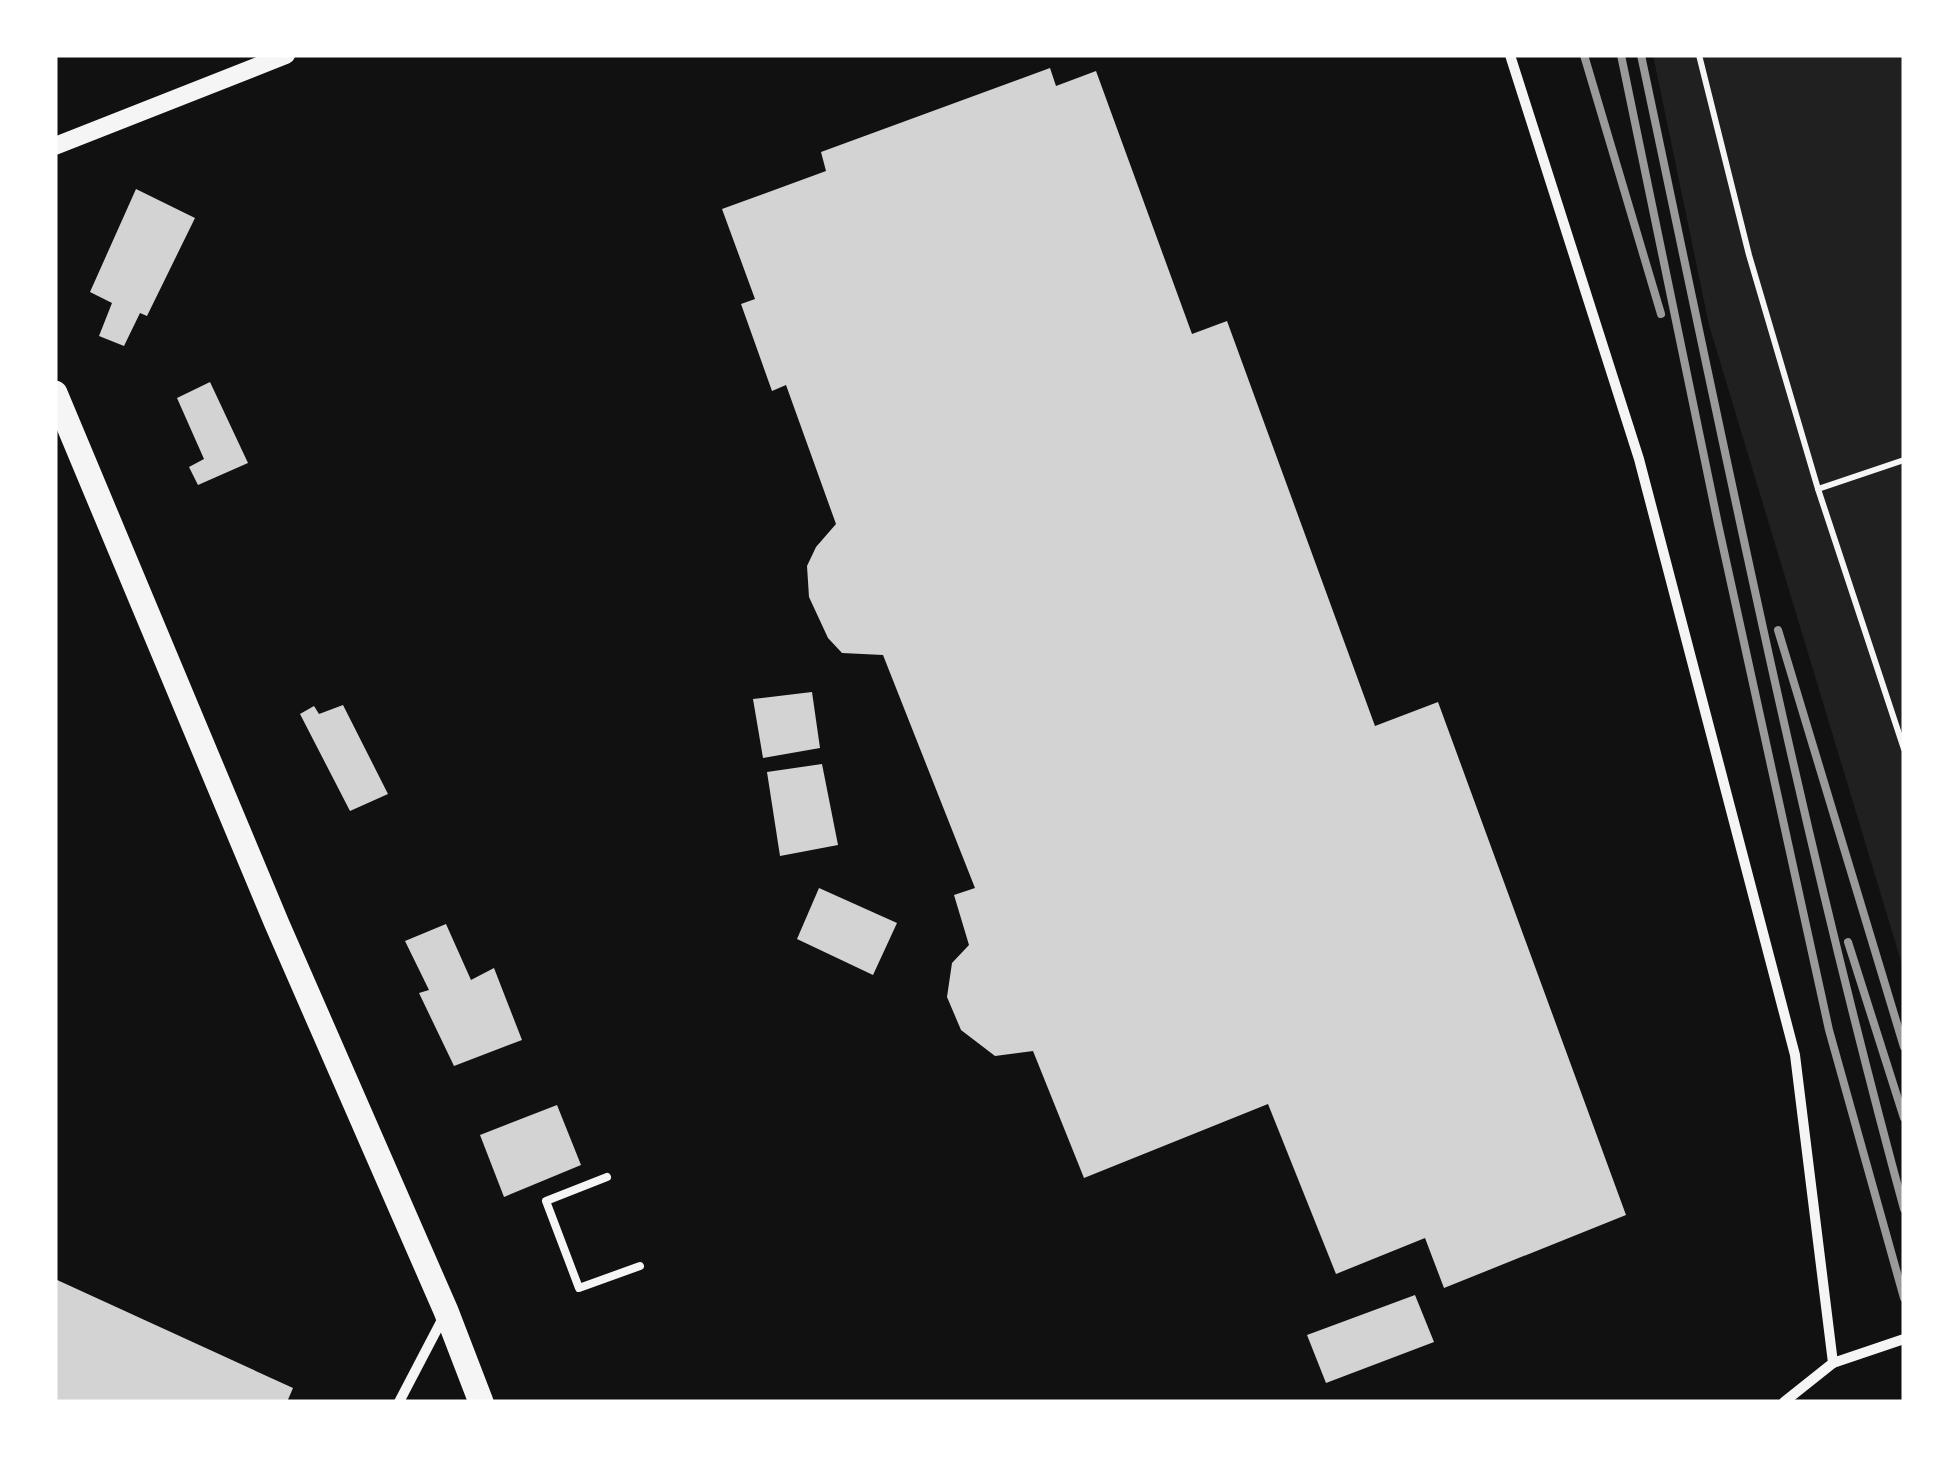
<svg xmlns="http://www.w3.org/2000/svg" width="1959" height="1457" viewBox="0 0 1959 1457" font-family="Quicksand,sans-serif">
  <rect width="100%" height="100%" fill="#111"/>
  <path fill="#202020" d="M1653,55H1904V971L1709,325Z"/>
  <g fill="#d3d3d3">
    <path d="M1050,68L1056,86L1096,71L1192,334L1227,321L1375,726L1438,702L1626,1215L1444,1288L1425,1238L1336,1274L1268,1104L1084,1178L1033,1051L995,1056L961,1030L947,997L952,963L969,945L954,895L975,888L883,655L842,653L828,638L809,597L807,566L816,547L836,524L786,385L772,391L741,304L755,299L722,209L826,171L821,152Z"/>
    <path d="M136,189L195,218L147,316L140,313L124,346L99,336L112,303L90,292Z"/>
    <path d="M210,382L248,463L198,485L189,467L204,459L177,398Z"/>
    <path d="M812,692L820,748L763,758L753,699Z"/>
    <path d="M343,705L388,794L350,811L300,714L314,706L319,714Z"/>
    <path d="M822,764L838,845L780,856L767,772Z"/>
    <path d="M819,888L897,923L873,975L797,939Z"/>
    <path d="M446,924L471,980L494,968L522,1040L454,1066L419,993L429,990L405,941Z"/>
    <path d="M557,1105L581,1165L504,1197L480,1135Z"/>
    <path d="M55,1279L293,1388L287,1402H55Z"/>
    <path d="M1415,1295L1434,1342L1326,1383L1307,1335Z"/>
  </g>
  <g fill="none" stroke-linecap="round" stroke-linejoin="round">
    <g stroke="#f5f5f5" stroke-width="6">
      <path d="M1699,55L1749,255L1818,489L1904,460"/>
      <path d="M1818,489L1904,749"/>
    </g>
    <path stroke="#f5f5f5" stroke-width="8" d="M607,1177L546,1201L579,1288L640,1266"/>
    <g stroke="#f5f5f5" stroke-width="10">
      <path d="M1510,55L1639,459L1795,1055L1833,1363L1784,1402"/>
      <path d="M1833,1363L1904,1339"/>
      <path d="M399,1402L445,1314"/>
    </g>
    <path stroke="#f5f5f5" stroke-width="18" d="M55,146L286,55"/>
    <path stroke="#f5f5f5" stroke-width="25" d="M55,393L277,924L446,1311L481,1402"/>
    <g stroke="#9a9a9a" stroke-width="8">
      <path d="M1584,55L1661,314"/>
      <path d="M1621,55L1718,524L1829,1030L1904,1298"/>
      <path d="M1641,55C1723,441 1800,828 1904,1209"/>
      <path d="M1778,630L1904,1047"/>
      <path d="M1848,942L1904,1118"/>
    </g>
  </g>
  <rect width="1959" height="1457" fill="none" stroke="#ffffff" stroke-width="115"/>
</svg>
